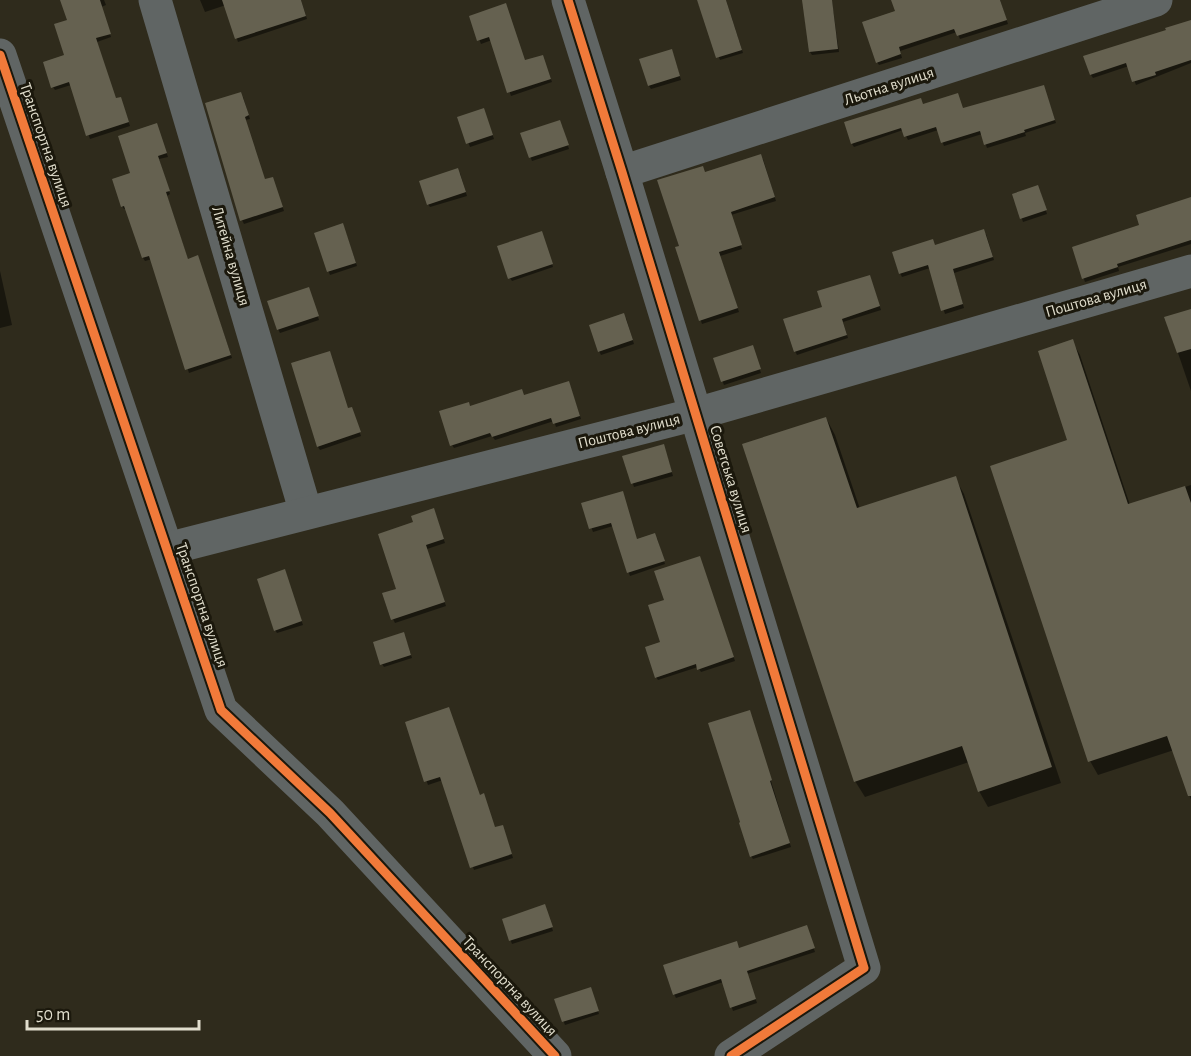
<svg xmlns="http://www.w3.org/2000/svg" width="1191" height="1056" viewBox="0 0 1191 1056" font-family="'Alegreya Sans',sans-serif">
  <rect width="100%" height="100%" fill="#2f2b1c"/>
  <g fill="#0007">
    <path d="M62,0H104L106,5L101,7L111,37L97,42L116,100L122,102L130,126L90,139L71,85L55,90L53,87L66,56L69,21Z"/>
    <path d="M200,0H301L307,19L238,42L226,5L205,12Z"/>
    <path d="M697,0H726L743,53L720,60Z"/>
    <path d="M816,0L832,2L839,52L812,55L810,52Z"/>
    <path d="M893,0H1000L1008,24L960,39L957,32L900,51L902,58L879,65L877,62L897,12Z"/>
    <path d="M506,5L525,62L544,60L552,82L511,96L492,40L481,44L471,17Z"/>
    <path d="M1191,22V63L1136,85L1129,66L1093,78L1091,75L1085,57L1168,31Z"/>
    <path d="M673,54L681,80L651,89L649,86Z"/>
    <path d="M1045,91L1056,123L1025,133L1026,136L987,148L982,134L944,146L938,130L908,140L903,130L854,147L852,144L923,106L963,110Z"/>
    <path d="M243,97L250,119L245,120L265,181L274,182L284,211L244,224L242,220Z"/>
    <path d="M485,113L494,139L470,147L459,117Z"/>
    <path d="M562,126L569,149L532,161L522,134Z"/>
    <path d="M158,129L168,157L159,159L170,194L167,196L188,260L199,261L232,358L189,373L152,259L145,261L143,258L127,209H124L122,206L132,174Z"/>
    <path d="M763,159L776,201L731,215L742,249L720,256L739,312L702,324L677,248L680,247L705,174Z"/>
    <path d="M460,173L467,196L430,207L428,204Z"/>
    <path d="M1040,191L1047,214L1023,222L1014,195Z"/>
    <path d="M1191,199V244L1118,267L1119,271L1085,282L1073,248L1141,226Z"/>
    <path d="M344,228L357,266L330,275L315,234Z"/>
    <path d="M986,234L994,260L954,273L964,308L945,314L930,268L902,277L900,273L935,246Z"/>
    <path d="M543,236L553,267L512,281L510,278Z"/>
    <path d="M0,271L12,325L0,328Z"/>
    <path d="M871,280L881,310L843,322L848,338L797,355L795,351L824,308Z"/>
    <path d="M310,292L319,320L280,333L278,329Z"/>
    <path d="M1191,310V391L1166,318Z"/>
    <path d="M626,318L634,344L601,355L599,351Z"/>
    <path d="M1072,341L1080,355L1130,505L1191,485V800L1174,750L1098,775L1090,761L1069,441Z"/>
    <path d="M754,350L761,373L724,385L714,359Z"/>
    <path d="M570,386L581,419L556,427L554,421L495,440L492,436L454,448L452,445L470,408Z"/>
    <path d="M348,410L353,412L361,436L320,450L318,447Z"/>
    <path d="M826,418L835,435L860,509L955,478L964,494L1061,783L988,807L979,791L969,762L865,797L855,781Z"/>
    <path d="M665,450L673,476L634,487L624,457Z"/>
    <path d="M583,504L637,540L657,538L665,564L630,576L613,526L593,532Z"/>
    <path d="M435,513L445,543L427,549L446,606L395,623L393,619L398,590L415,523Z"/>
    <path d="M701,561L735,661L701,672L698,667L658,680L656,677L662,643L666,601Z"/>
    <path d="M286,575L303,625L277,633L275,630Z"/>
    <path d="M405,637L412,658L384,667L382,664Z"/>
    <path d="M751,715L791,847L753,859L751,856Z"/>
    <path d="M406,722L480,796L495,829L504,830L513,858L474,870L443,780L428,785Z"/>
    <path d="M546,909L553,931L512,944L503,920Z"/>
    <path d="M808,931L815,952L747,974L757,1003L733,1011L723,982L676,998L674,994L739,950Z"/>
    <path d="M592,992L599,1014L565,1025L556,1000Z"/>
  </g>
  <g fill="#656150">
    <path d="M60,0H100L111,34L96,38L116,98L121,97L129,122L86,136L69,82L51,88L43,62L64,55L54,24L67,20Z"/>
    <path d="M222,0H301L306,16L235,39Z"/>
    <path d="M697,0H726L742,50L716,58Z"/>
    <path d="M802,0H832L838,49L809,52Z"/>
    <path d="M891,0H1000L1007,20L957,36L954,29L899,47L901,54L876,63L862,22L895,11Z"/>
    <path d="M506,3L525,60L543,55L551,79L507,93L489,37L477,41L469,16Z"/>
    <path d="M1191,20V60L1155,72L1156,75L1132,82L1126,63L1090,75L1083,56L1166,30L1165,28Z"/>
    <path d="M672,49L680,76L648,86L639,59Z"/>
    <path d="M1044,85L1055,120L1024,130L1025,132L984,145L980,131L941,143L936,127L904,137L901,128L851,144L844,122L921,98L923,104L958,93L963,108Z"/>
    <path d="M241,92L249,115L245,117L265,179L273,177L283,207L240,221L205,103Z"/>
    <path d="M484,108L493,135L466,144L457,117Z"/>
    <path d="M560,120L569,145L529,158L520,133Z"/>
    <path d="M157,123L167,153L158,156L170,191L166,192L188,259L198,255L231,355L185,370L149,256L142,258L124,206L121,207L112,179L130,173L118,136Z"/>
    <path d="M761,154L775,197L731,212L742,245L719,252L738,308L699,321L675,247L679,246L657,180L703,166L705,172Z"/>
    <path d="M458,168L466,192L427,205L419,181Z"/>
    <path d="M1038,185L1047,210L1020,219L1012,194Z"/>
    <path d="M1191,197V240L1117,264L1118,267L1082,279L1072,247L1139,225L1136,215Z"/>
    <path d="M343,223L356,263L327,272L314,233Z"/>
    <path d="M984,229L993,257L953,269L963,304L941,311L928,265L899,274L892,252L933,239L935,245Z"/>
    <path d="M542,231L553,264L508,279L497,246Z"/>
    <path d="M870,275L880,306L842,319L847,335L794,352L783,319L822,307L817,291Z"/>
    <path d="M309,287L319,316L277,330L267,301Z"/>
    <path d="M1191,309V349L1177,353L1164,317Z"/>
    <path d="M624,313L633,340L598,352L589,325Z"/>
    <path d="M1073,339L1128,504L1185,486L1191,503V796H1188L1167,736L1088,762L990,466L1067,440L1038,351Z"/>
    <path d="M753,345L761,369L721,382L713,358Z"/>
    <path d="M330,351L348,408L352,407L361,432L317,447L291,363Z"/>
    <path d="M569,381L580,416L553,424L551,418L492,437L490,433L450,446L439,411L469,402L470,406L522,389L524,395Z"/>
    <path d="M826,417L857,508L956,476L1052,767L978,792L962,746L854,782L742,444Z"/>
    <path d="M664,444L672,472L631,484L622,456Z"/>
    <path d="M623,491L637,539L655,533L665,561L627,573L611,523L589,529L581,503Z"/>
    <path d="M434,508L444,539L426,545L445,602L391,620L382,593L396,589L378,534L413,522L411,516Z"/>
    <path d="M700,556L734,657L697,670L696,664L655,678L645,647L660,642L648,605L664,600L654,571Z"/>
    <path d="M285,569L302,621L274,631L257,579Z"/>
    <path d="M404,632L411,655L380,665L373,642Z"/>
    <path d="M449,707L480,795L484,793L495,827L503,825L512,854L470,868L440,777L424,782L405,722Z"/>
    <path d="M750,710L772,780L770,781L790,843L750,857L739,823L740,822L708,723Z"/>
    <path d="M545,904L553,927L509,941L502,919Z"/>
    <path d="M807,925L815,948L747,971L756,999L730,1008L721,979L673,995L663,965L737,941L739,948Z"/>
    <path d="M591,987L599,1011L562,1022L554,999Z"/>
  </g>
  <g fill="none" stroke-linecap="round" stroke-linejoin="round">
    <g stroke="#606564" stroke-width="33">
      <path d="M155,0L306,513"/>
      <path d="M568,0L622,172L864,968L731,1056"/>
      <path d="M0,55L221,710L330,813L555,1056"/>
      <path d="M622,172L1156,0"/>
      <path d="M167,549L696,414L1191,271"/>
    </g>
    <g stroke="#1b180c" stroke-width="13">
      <g id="cycleway">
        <path d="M568,0L622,172L864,968L731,1056"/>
        <path d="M0,55L221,710L330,813L555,1056"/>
      </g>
    </g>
    <use href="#cycleway" stroke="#f17a3a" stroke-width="9"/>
  </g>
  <g text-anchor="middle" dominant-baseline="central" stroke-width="6" stroke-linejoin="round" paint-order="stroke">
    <g font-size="16" fill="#e1decd" stroke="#1b180c">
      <text transform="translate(889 86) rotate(-18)">Льотна вулиця</text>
      <text transform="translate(46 145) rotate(71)">Транспортна вулиця</text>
      <text transform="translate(231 256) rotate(74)">Литейна вулиця</text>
      <text transform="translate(1096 298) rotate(-16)">Поштова вулиця</text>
      <text transform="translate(629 431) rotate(-14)">Поштова вулиця</text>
      <text transform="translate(731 479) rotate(73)">Советська вулиця</text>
      <text transform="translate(202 605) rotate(71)">Транспортна вулиця</text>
      <text transform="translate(510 986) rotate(47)">Транспортна вулиця</text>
    </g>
  </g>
  <path d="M27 1020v9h172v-9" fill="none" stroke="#e1decd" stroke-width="3"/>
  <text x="36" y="1020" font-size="18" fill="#e1decd" stroke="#1b180c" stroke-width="4.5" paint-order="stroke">50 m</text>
</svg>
